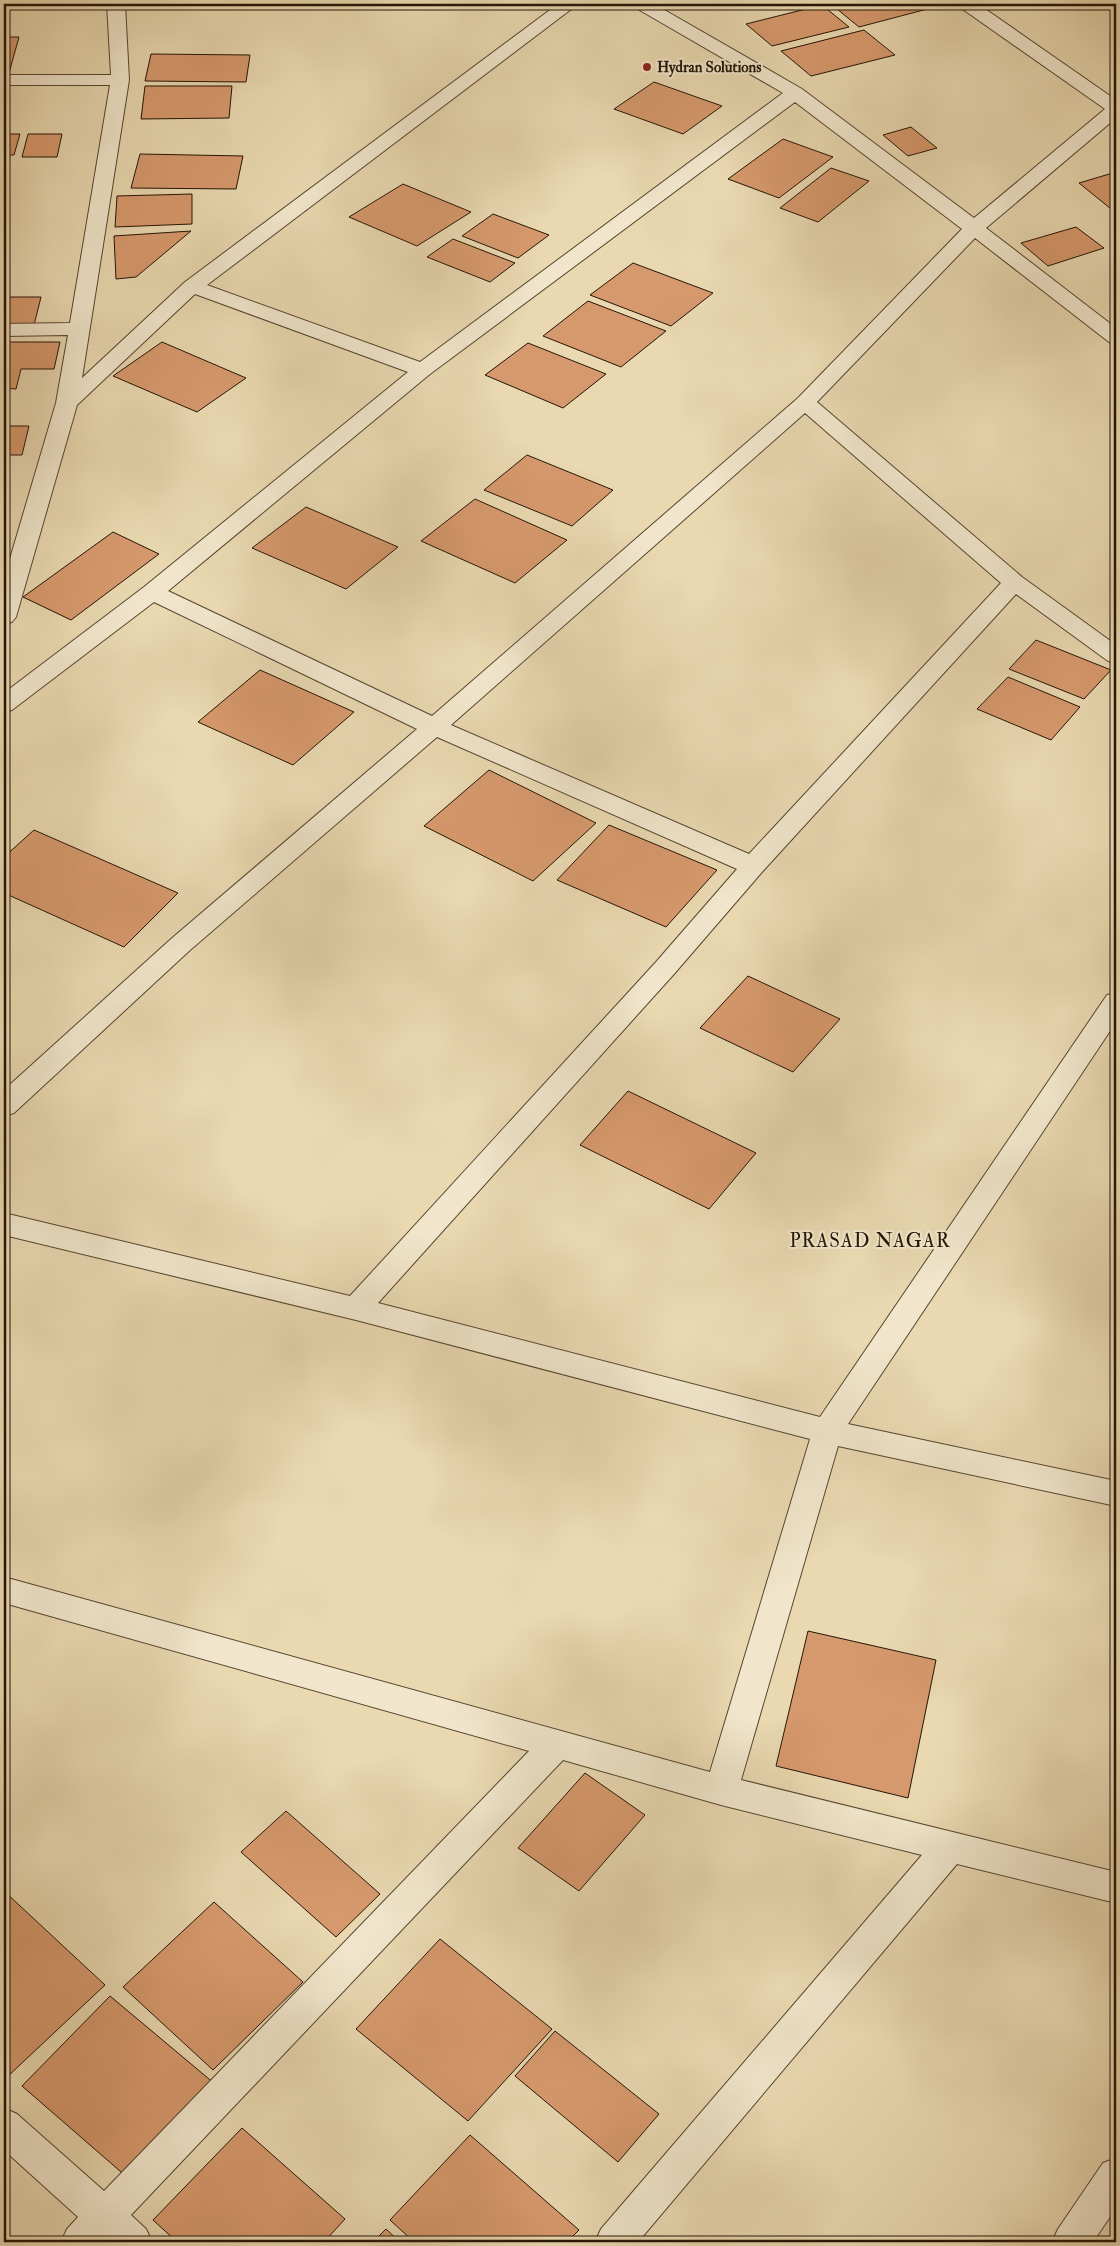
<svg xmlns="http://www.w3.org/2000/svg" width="1120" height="2246" viewBox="0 0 1120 2246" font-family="'IM FELL Double Pica',serif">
  <rect width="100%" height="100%" fill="#e9d8b0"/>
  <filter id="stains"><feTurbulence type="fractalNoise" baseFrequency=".004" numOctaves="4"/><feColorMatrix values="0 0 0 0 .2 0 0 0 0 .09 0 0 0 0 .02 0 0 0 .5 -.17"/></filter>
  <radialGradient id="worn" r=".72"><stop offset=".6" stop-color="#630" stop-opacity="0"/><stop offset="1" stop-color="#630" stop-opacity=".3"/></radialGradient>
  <g fill="#d6996d" stroke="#241506">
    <path d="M831,4H931L935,7L859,27Z"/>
    <path d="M822,5L849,27L772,46L746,24Z"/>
    <path d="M864,30L895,55L811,76L781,51Z"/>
    <path d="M4,37H19L9,73H4Z"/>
    <path d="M151,54L250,55L246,82L145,81Z"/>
    <path d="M654,82L722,106L683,134L614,109Z"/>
    <path d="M145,86H232L229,118L141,119Z"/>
    <path d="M911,127L937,148L908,156L883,135Z"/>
    <path d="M4,134H20L14,155H4Z"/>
    <path d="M28,134H62L57,157H22Z"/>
    <path d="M783,139L833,157L779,198L728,179Z"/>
    <path d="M140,154L243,156L236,189L131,188Z"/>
    <path d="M831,168L869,181L818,222L780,208Z"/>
    <path d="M1116,172V213L1079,183Z"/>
    <path d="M403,184L471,212L417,246L349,217Z"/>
    <path d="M192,194V224L115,227L117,196Z"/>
    <path d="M493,214L549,235L518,258L462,236Z"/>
    <path d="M1076,227L1104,248L1048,266L1021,243Z"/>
    <path d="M191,231L136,277L116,279L114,236Z"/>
    <path d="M453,239L515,263L490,282L427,257Z"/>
    <path d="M633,263L713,293L671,326L590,295Z"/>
    <path d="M4,297H41L34,325H4Z"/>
    <path d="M588,301L666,331L621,367L543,336Z"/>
    <path d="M4,342H60L54,369H21L16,389L4,388Z"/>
    <path d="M162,342L246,378L197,412L113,376Z"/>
    <path d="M528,343L606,374L563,408L485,375Z"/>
    <path d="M4,426H29L22,455H4Z"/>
    <path d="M527,455L613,490L572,526L484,490Z"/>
    <path d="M475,499L567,540L515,583L421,541Z"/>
    <path d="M306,507L398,547L346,589L252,548Z"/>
    <path d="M113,532L159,554L71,620L23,597Z"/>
    <path d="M1036,640L1111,670L1084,699L1009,669Z"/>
    <path d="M260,670L354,712L293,765L198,722Z"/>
    <path d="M1008,677L1080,707L1051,740L977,709Z"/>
    <path d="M489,770L596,823L533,881L424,826Z"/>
    <path d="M609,825L717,870L666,927L557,880Z"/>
    <path d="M34,830L178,893L124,947L4,893V857Z"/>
    <path d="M748,976L840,1019L793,1072L700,1028Z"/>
    <path d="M628,1091L756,1153L709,1209L580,1145Z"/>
    <path d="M808,1631L936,1660L908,1798L776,1766Z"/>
    <path d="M585,1773L645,1815L579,1891L518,1848Z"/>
    <path d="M286,1811L380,1894L336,1937L241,1852Z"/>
    <path d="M4,1891L105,1985L6,2078L4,2076Z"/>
    <path d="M214,1902L303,1982L213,2070L123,1987Z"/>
    <path d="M440,1939L552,2029L468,2121L356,2029Z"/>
    <path d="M110,1996L215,2084L128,2178L22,2086Z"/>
    <path d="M555,2031L659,2114L618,2162L515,2076Z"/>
    <path d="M242,2128L345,2219L324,2242H177L153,2220Z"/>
    <path d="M470,2135L579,2230L567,2242H414L390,2220Z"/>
    <path d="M386,2229L400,2242H373Z"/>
  </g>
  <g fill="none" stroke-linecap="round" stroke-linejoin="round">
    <g stroke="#554630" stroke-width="2">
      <g id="street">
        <path d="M107,4H125L129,80L82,378L185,282L558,4H578L207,285L420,362L783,93L636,8L633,4H654L802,89L974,218L1105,109L961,8L958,4H978L1116,100V118L986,228L1116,328V344L1109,342L975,238L817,402L1022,577L1116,645V663L1108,661L1016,594L762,872L674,974L378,1303L820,1417L1107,995L1116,993V1022L848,1424L1116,1481V1506L838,1446L741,1780L1116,1872V1903L957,1864L638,2242H595L601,2229L922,1855L721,1805L563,1760L131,2215L146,2229L152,2242H61L67,2229L78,2217L4,2150V2108L17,2114L104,2191L529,1751L4,1603V1577L710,1772L810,1439L356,1320L4,1235V1213L350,1296L656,962L737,869L437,737L189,951L14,1113L4,1116V1090L171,939L417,729L154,602L12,710L4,712V693L144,587L408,372L195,294L77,405L16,617L12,622L4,624V579L56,403L68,335L4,336V324L70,323L110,85H4V75H111ZM795,102L962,229L798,398L432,716L168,591L430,374ZM805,413L1001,583L749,854L451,725Z"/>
        <path d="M1116,2158V2208L1093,2242H1052L1058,2229L1103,2163Z"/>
      </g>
    </g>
    <use href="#street" fill="#f1e6cc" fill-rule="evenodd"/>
  </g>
  <circle fill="#8f2418" stroke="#f1e6cc" stroke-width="2" cx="647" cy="67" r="5"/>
  <g text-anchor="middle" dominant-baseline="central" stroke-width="4" stroke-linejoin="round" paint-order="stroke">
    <g font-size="15" font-weight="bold" fill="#241506" stroke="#f1e6cc" text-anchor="start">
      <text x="657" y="67">Hydran Solutions</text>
    </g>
    <g font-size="19" letter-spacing="1" fill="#241506" stroke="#f1e6cc">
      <text x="870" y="1241">PRASAD NAGAR</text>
    </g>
  </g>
  <rect width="1120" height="2246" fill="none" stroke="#e9d8b0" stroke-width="20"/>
  <rect x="5" y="5" width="1110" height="2236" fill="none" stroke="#241506" stroke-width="2.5"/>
  <rect x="10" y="10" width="1100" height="2226" fill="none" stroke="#241506"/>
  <rect width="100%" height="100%" filter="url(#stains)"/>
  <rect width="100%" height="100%" fill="url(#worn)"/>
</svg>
